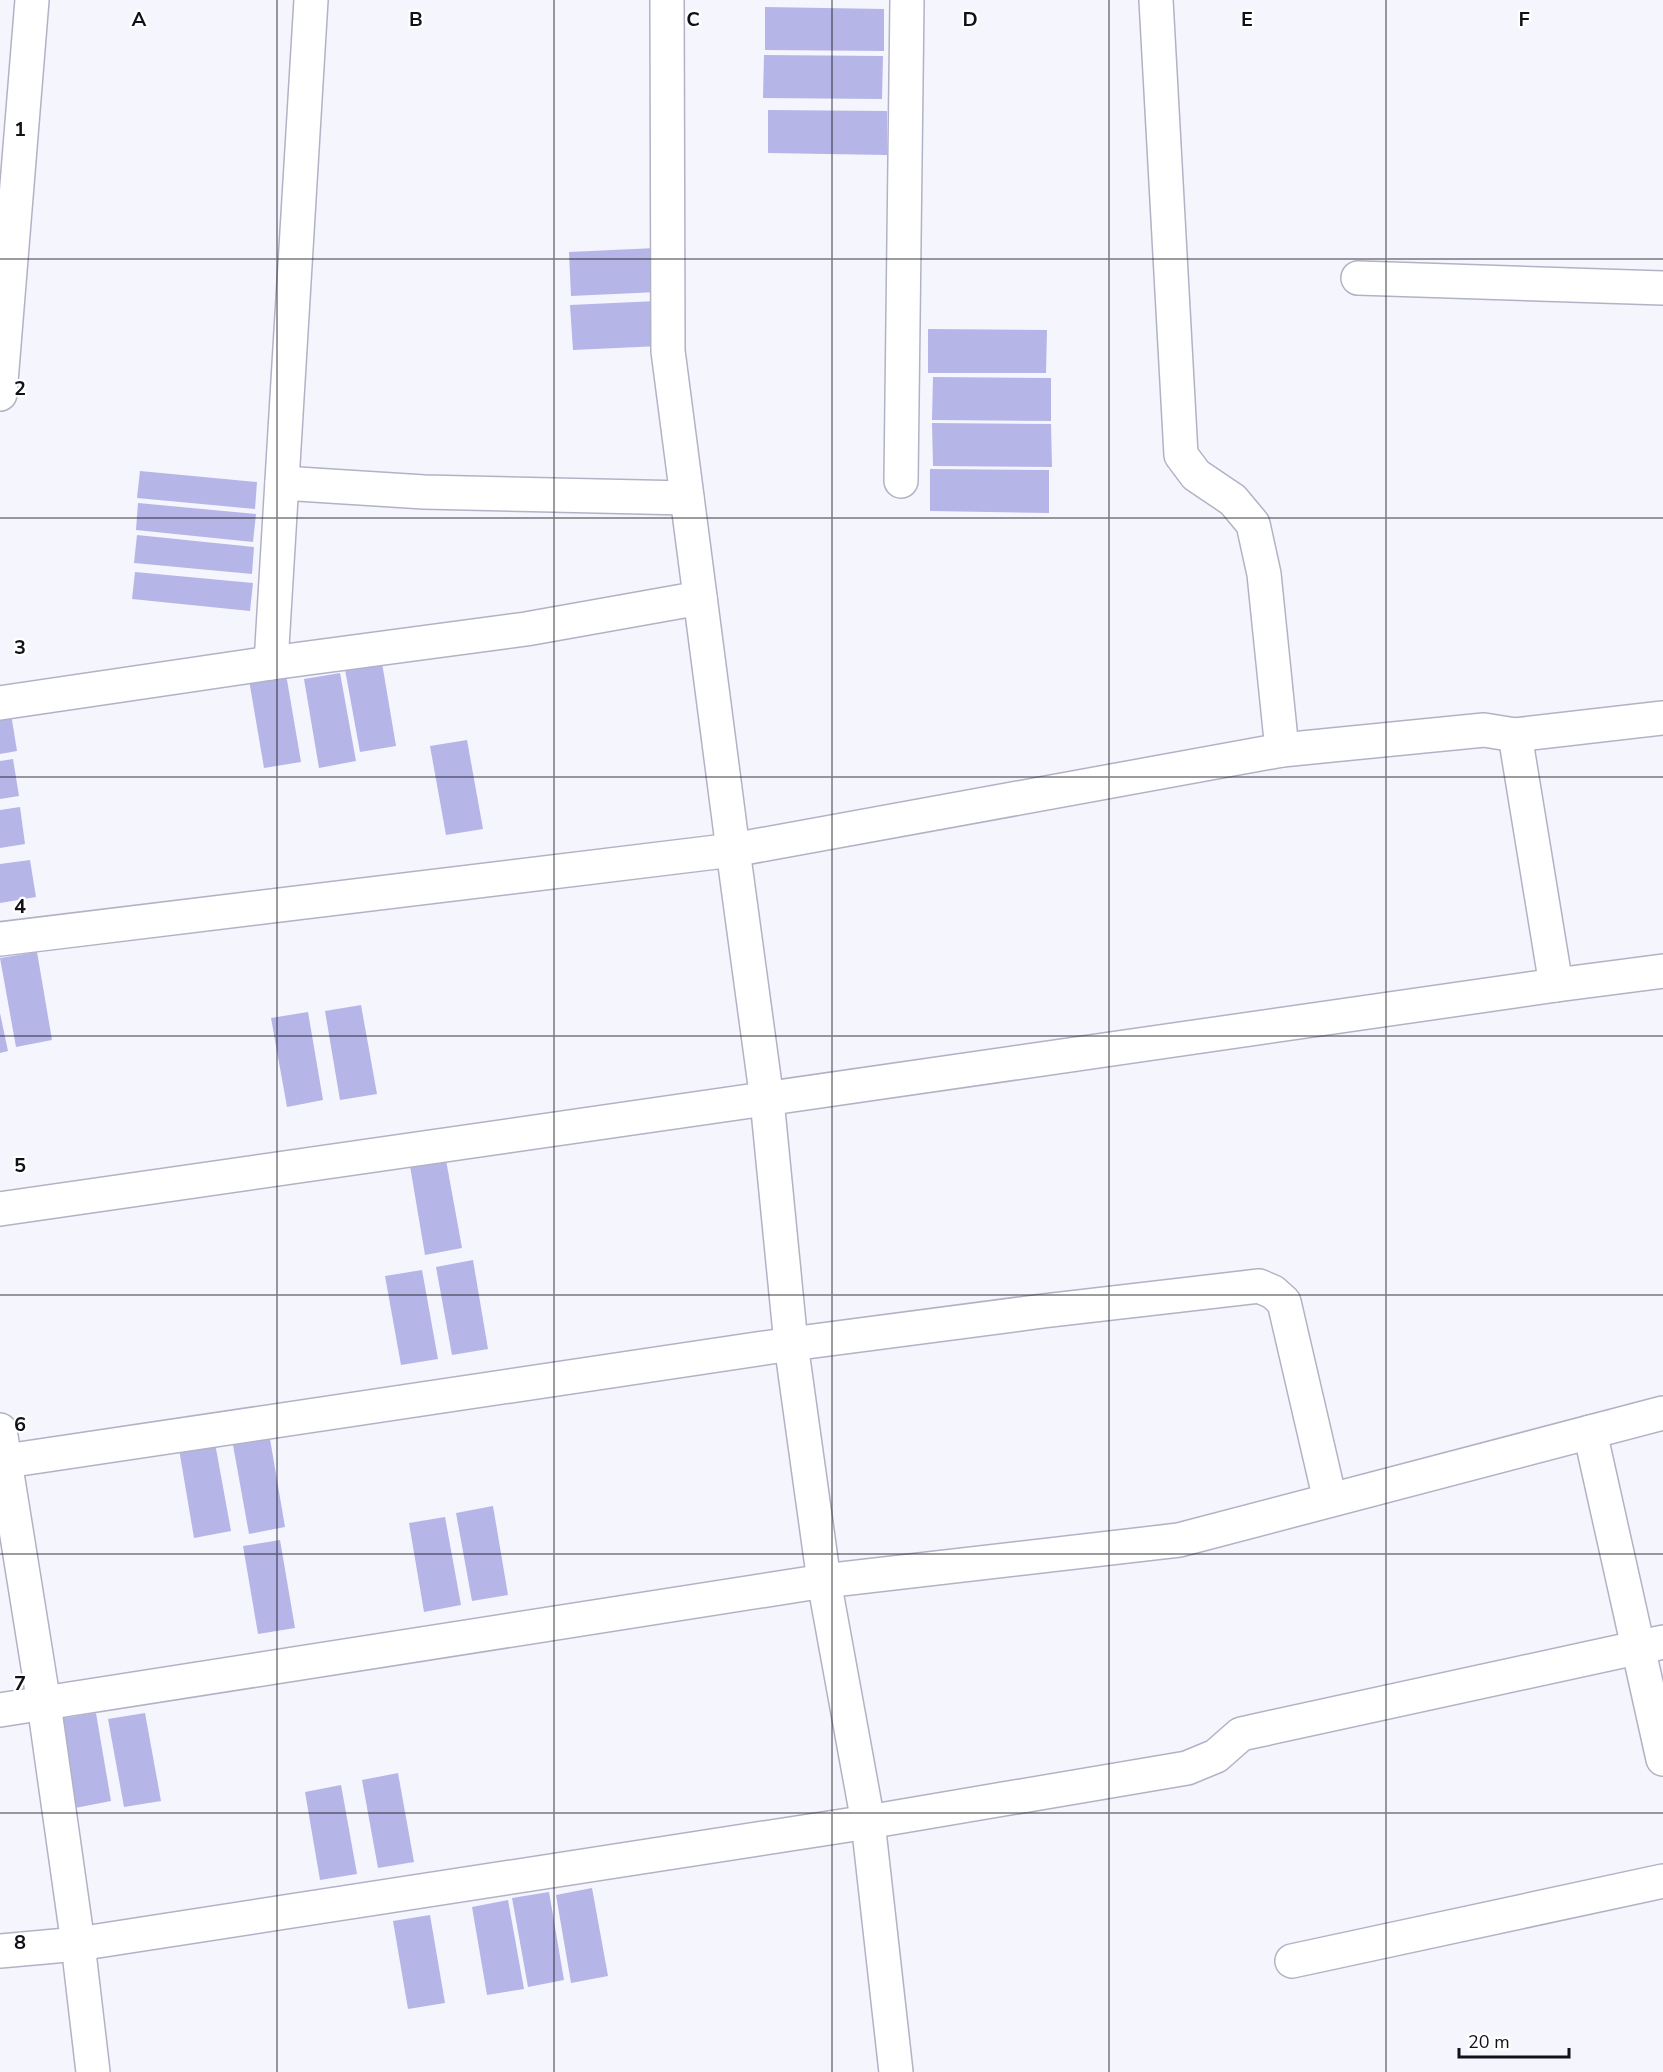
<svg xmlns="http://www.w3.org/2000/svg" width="1663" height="2072" viewBox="0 0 1663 2072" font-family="'Nunito Sans',sans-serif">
  <rect width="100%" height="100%" fill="#f5f5fd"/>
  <g fill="#b6b5e8">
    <path d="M765,7L884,9V51L765,50Z"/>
    <path d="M764,55L883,56L882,99L763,98Z"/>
    <path d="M768,110L887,111V155L768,153Z"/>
    <path d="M656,248L658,292L571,296L569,252Z"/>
    <path d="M657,301L660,346L573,350L570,305Z"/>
    <path d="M928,329L1047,330L1046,373H928Z"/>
    <path d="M933,377L1051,378V421L932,420Z"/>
    <path d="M932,423L1051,424L1052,467L933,466Z"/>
    <path d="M930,469L1049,470V513L930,511Z"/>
    <path d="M140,471L257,482L255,509L137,498Z"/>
    <path d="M138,503L256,514L253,542L136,530Z"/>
    <path d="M137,535L254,547L252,574L134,563Z"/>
    <path d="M135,572L253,583L250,611L132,599Z"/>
    <path d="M381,657L396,746L360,752L344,664Z"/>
    <path d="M340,673L356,761L319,768L304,679Z"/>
    <path d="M286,674L301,762L264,768L249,680Z"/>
    <path d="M11,714L17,751L0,754V716Z"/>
    <path d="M467,740L483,829L446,835L430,746Z"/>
    <path d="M13,759L19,796L0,799V761Z"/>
    <path d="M20,807L25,844L0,848V810Z"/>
    <path d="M30,860L36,897L0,903V864Z"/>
    <path d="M37,952L52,1040L16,1047L0,958Z"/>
    <path d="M361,1005L377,1094L340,1100L325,1011Z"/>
    <path d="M308,1012L323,1100L287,1107L271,1018Z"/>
    <path d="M0,1013L8,1051L0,1053Z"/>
    <path d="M446,1160L462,1248L425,1255L410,1166Z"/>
    <path d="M473,1260L488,1349L452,1355L436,1267Z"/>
    <path d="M422,1270L438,1359L401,1365L385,1276Z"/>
    <path d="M270,1439L285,1527L249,1534L233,1445Z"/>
    <path d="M215,1443L231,1531L194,1538L179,1449Z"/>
    <path d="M493,1506L508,1595L472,1601L456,1513Z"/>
    <path d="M445,1517L461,1605L424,1612L409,1523Z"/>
    <path d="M280,1540L295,1628L258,1634L243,1546Z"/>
    <path d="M96,1713L111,1801L75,1808L59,1719Z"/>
    <path d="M145,1713L161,1801L124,1807L108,1719Z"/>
    <path d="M398,1773L414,1862L378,1868L362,1780Z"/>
    <path d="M341,1785L357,1874L320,1880L305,1792Z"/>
    <path d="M592,1888L608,1976L571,1983L556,1895Z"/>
    <path d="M549,1892L564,1980L528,1987L512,1898Z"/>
    <path d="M508,1900L524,1989L487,1995L472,1907Z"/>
    <path d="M430,1915L445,2003L408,2009L393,1921Z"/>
  </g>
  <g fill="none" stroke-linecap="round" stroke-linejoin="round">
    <g stroke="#b2b2c6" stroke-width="36">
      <g id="minor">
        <path d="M667,0L668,351L733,850L767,1100L791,1344L824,1581L868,1822L896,2072"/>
        <path d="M1156,0L1181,455L1196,475L1233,500L1253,524L1264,574L1282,750"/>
        <path d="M1358,278L1663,288"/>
        <path d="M0,394L32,0"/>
        <path d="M901,481L907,0"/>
        <path d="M282,483L424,492L687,498"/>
        <path d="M271,663L311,0"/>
        <path d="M0,703L271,663L526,629L700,598"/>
        <path d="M1515,735L1556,985"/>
        <path d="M0,939L733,850L1282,750L1484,730L1515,735L1663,718"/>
        <path d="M0,1209L1556,985L1663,971"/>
        <path d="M0,1430L44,1704L78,1944L93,2072"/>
        <path d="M1590,1432L1663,1759"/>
        <path d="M0,1462L791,1344L1043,1311L1259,1286L1273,1292L1284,1302L1330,1500"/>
        <path d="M0,1710L824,1581L1179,1540L1663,1413"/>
        <path d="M0,1951L78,1944L868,1822L1187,1768L1216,1756L1241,1734L1663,1642"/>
        <path d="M1292,1961L1663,1881"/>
      </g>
    </g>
    <use href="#minor" stroke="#fff" stroke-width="33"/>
  </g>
  <path fill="none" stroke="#111118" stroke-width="1.5" stroke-opacity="0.55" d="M277,0V2072M554,0V2072M832,0V2072M1109,0V2072M1386,0V2072M0,259H1663M0,518H1663M0,777H1663M0,1036H1663M0,1295H1663M0,1554H1663M0,1813H1663"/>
  <g font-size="20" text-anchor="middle" font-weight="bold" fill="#111118" stroke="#fff" stroke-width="4.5" stroke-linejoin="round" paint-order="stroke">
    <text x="139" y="26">A</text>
    <text x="416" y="26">B</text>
    <text x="693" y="26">C</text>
    <text x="970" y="26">D</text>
    <text x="1247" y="26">E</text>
    <text x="1524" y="26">F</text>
    <text x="20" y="136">1</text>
    <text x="20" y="395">2</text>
    <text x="20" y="654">3</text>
    <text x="20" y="913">4</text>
    <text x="20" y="1172">5</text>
    <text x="20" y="1431">6</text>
    <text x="20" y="1690">7</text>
    <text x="20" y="1949">8</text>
  </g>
  <path d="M1459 2048v9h110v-9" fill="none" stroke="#111118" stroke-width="3"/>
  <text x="1468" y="2048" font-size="18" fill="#111118" stroke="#ffffff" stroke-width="4.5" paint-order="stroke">20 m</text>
</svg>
